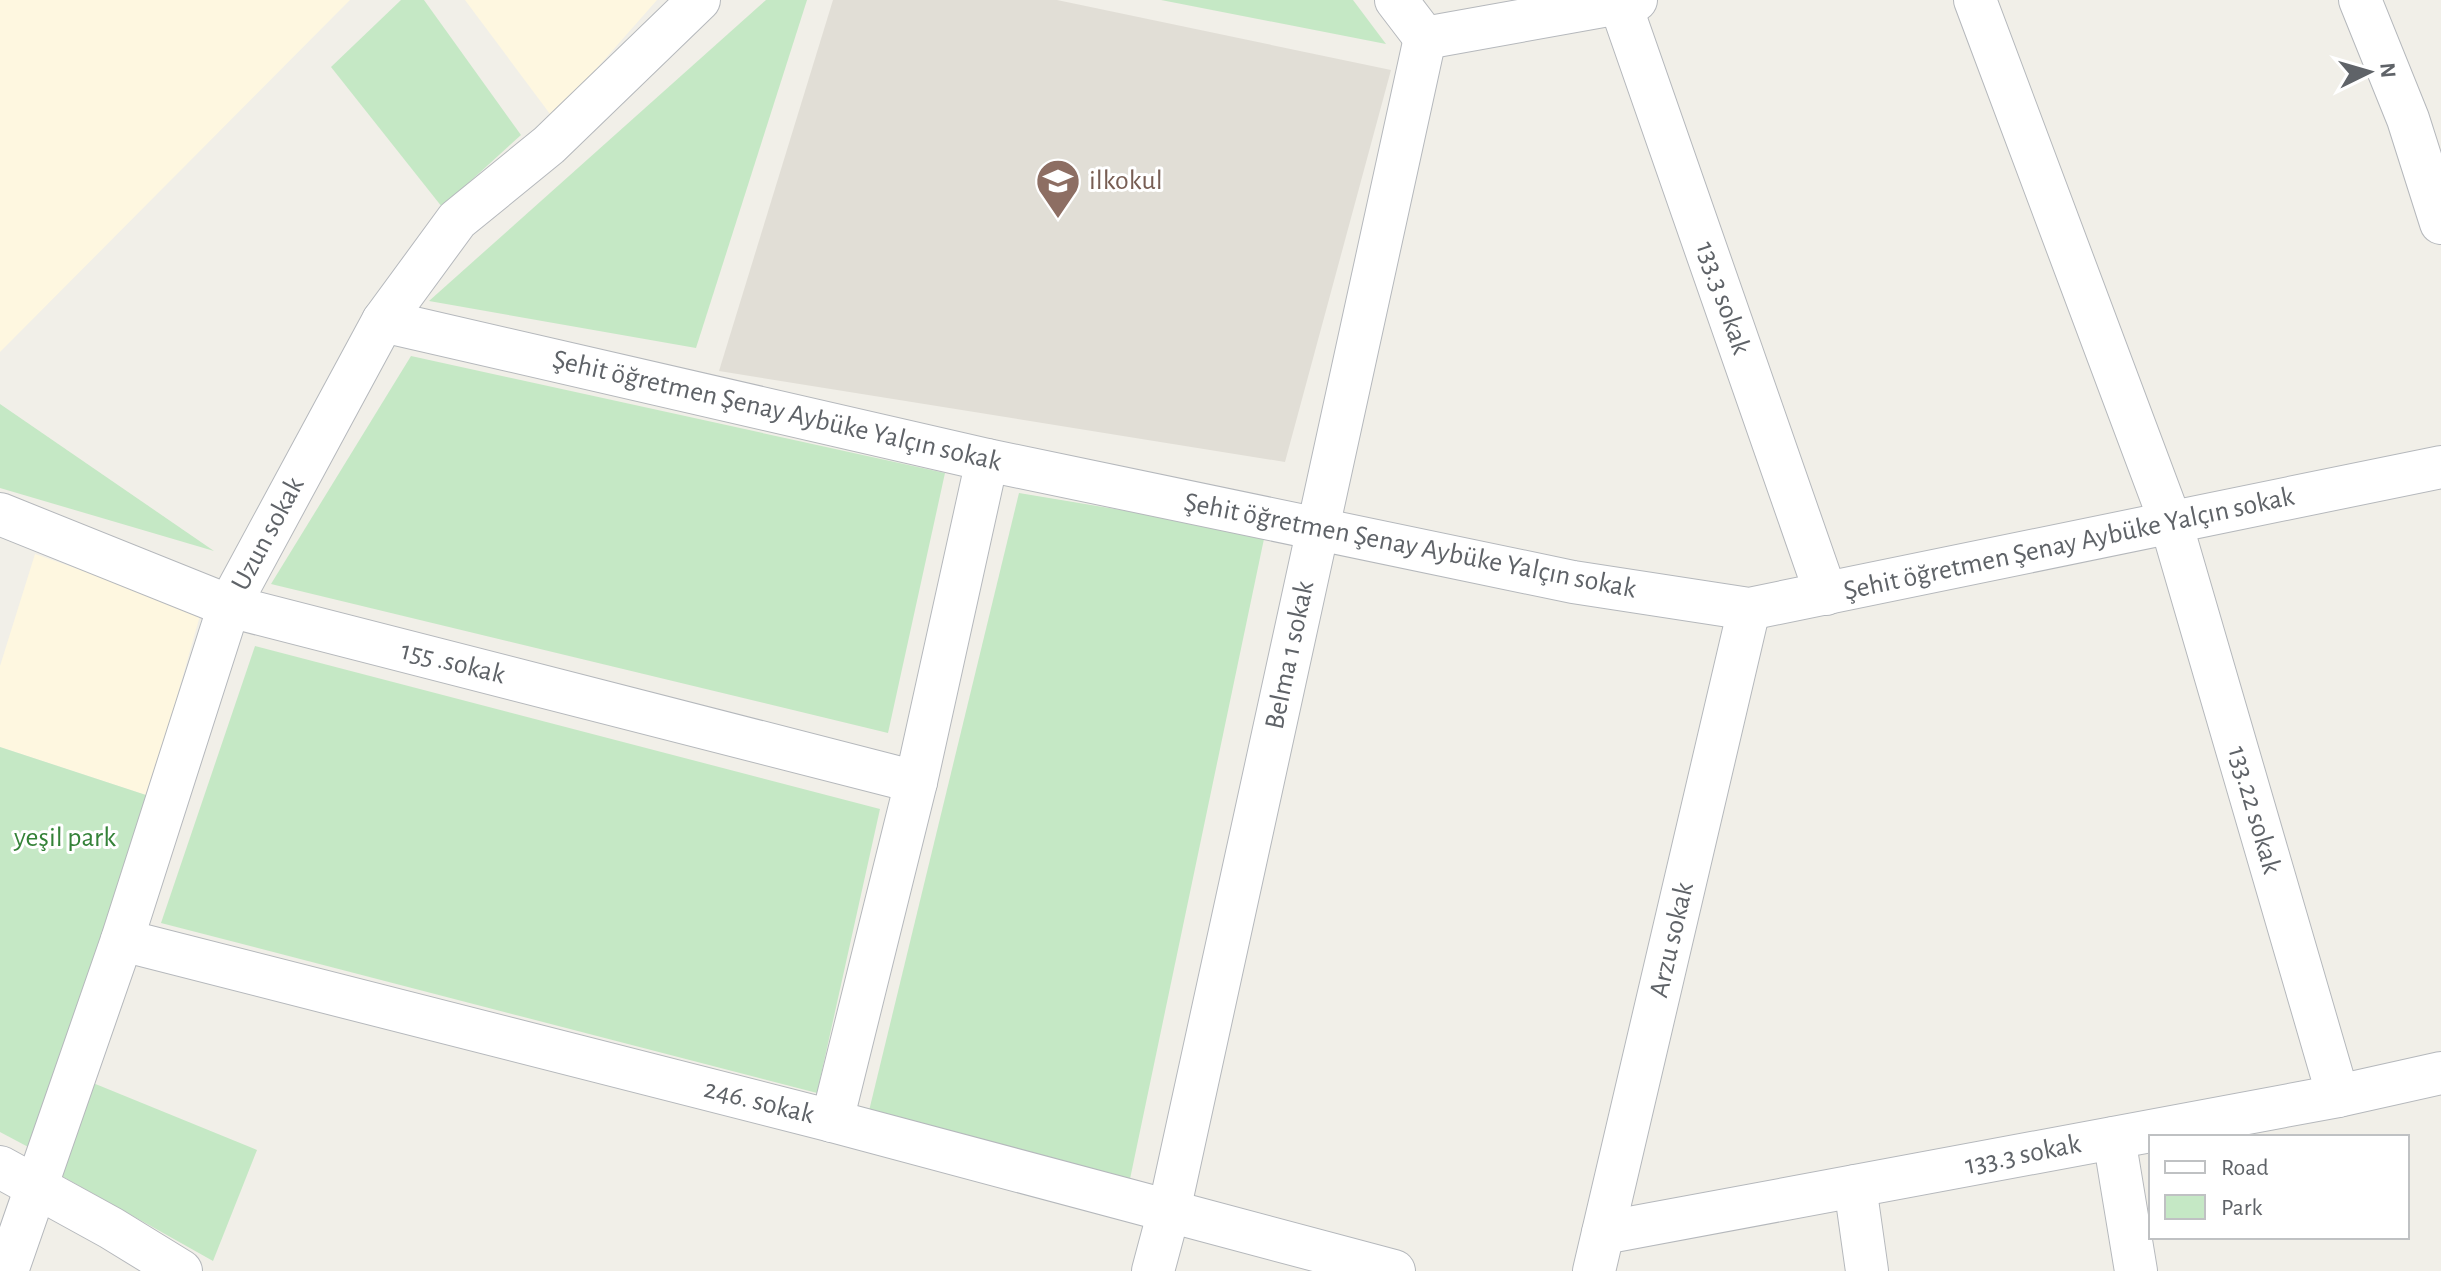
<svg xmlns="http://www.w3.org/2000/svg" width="2441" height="1271" viewBox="0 0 2441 1271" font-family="'Alegreya Sans',sans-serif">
  <rect width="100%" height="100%" fill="#f1efe8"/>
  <g fill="#fef7e0">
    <path d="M0,0H350L0,352Z"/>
    <path d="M465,0H657L553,118Z"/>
    <path d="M35,554L201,612L149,796L0,747V666Z"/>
  </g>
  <path fill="#e1ded6" d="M833,0H1057L1391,70L1285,462L719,371Z"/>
  <g fill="#c5e8c5">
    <path d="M401,0H424L521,135L442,207L331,67Z"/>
    <path d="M766,0H807L696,348L429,301Z"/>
    <path d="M1161,0H1353L1386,44Z"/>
    <path d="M411,356L945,473L888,733L271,584Z"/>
    <path d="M0,404L214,551L0,488Z"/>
    <path d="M1019,493L1265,534L1130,1179L868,1115Z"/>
    <path d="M255,646L880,809L817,1093L161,923Z"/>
    <path d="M0,747L149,796L32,1149L0,1132Z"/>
    <path d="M93,1083L257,1150L213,1261L60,1175Z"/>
  </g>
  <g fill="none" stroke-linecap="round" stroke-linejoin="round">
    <g stroke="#b5b8bc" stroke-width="44">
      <g id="minor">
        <path d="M1396,0L1425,38L1636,0"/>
        <path d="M1975,0L2171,523L2338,1096"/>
        <path d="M2360,0L2408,119L2441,223"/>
        <path d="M1620,3L1826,594"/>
        <path d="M383,321L987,460L1573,582L1749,609L2441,467"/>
        <path d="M0,514L229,606L916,782"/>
        <path d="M122,940L832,1121L1394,1271"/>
        <path d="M832,1121L916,782L987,460"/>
        <path d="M2114,1138L2136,1271"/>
        <path d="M0,1167L111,1228L181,1271"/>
        <path d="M1855,1186L1867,1271"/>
        <path d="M1603,1233L2338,1096L2441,1073"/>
        <path d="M7,1271L122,940L229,606L383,321L457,220L549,145L699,0"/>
        <path d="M1153,1271L1169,1211L1425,38"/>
        <path d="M1594,1271L1749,609"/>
      </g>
    </g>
    <use href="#minor" stroke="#fff" stroke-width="42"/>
  </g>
  <defs>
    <g id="school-pin" transform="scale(2.3)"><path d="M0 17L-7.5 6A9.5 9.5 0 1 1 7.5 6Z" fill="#8d6e63" stroke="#fff"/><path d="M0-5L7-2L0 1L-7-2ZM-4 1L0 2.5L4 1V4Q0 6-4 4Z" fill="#fff"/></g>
  </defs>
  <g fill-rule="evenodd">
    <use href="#school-pin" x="1058" y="181"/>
  </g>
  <g text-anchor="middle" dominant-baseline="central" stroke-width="6" stroke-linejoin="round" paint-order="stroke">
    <g font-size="28" fill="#785e54" stroke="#fff" text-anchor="start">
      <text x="1089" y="181">ilkokul</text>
    </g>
    <g font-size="28" fill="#5f6368" stroke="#fff">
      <text transform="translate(1723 298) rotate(71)">133.3 sokak</text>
      <text transform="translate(777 411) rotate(13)">Şehit öğretmen Şenay Aybüke Yalçın sokak</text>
      <text transform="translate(268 534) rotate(-62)">Uzun sokak</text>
      <text transform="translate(2069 544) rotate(-12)">Şehit öğretmen Şenay Aybüke Yalçın sokak</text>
      <text transform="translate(1410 546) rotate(11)">Şehit öğretmen Şenay Aybüke Yalçın sokak</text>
      <text transform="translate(1290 655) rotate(-78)">Belma 1 sokak</text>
      <text transform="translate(453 663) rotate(14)">155 .sokak</text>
      <text transform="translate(2254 810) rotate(74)">133.22 sokak</text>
      <text transform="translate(1672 940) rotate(-77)">Arzu sokak</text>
      <text transform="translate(759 1102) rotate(14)">246. sokak</text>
      <text transform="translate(2023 1155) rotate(-11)">133.3 sokak</text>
    </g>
    <g font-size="28" fill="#348238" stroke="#fff">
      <text x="65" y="838">yeşil park</text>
    </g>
  </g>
  <rect x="2149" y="1135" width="260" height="104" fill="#ffffff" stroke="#bfc1c3" stroke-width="2"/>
  <rect x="2165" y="1161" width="40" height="12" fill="#ffffff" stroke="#bfc1c3" stroke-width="2"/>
  <text x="2221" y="1175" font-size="24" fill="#5f6368">Road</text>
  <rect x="2165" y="1195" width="40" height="24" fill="#c5e8c5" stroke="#bfc1c3" stroke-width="2"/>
  <text x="2221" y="1215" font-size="24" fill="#5f6368">Park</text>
  <g transform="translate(2369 72) rotate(85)" stroke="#ffffff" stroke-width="6" paint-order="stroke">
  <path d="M0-6L14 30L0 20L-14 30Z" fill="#5f6368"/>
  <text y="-12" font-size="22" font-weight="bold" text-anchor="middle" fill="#5f6368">N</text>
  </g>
</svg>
